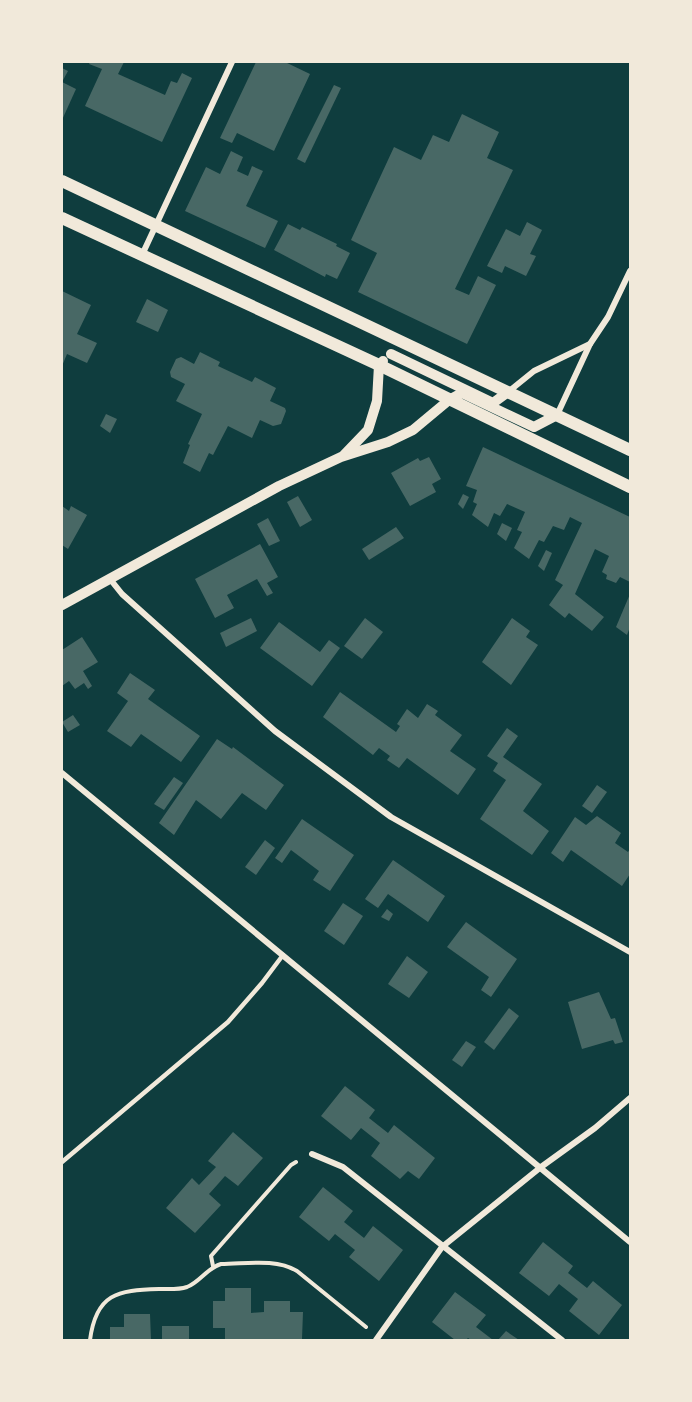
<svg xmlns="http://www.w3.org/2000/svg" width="692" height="1402" viewBox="0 0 692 1402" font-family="'PT Sans',sans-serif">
  <rect width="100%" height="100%" fill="#0f3d3e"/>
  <g fill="#486865">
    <path d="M90,62H124L118,74L165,95L171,81L177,83L182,73L192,78L162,142L85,106L102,69L89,64Z"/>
    <path d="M256,62H285L310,74L274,151L237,133L232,143L220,138Z"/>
    <path d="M62,68L68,71L62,82Z"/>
    <path d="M62,82L76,89L62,120Z"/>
    <path d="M334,85L341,88L305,163L297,159Z"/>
    <path d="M462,114L499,132L487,158L513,170L455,289L469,295L478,276L496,285L467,344L358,292L377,253L351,240L394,147L421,160L433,135L449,142Z"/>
    <path d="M231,151L243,157L237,171L248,176L252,166L263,171L246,206L278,221L265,248L185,211L206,167L220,174Z"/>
    <path d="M527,222L542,230L530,254L536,256L526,276L505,266L502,273L487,266L506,229L520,236Z"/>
    <path d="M288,224L300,230L302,227L337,244L336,246L350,253L337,279L326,274L325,277L274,250Z"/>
    <path d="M62,291L91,305L77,334L97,343L87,363L67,354L62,366Z"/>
    <path d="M147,299L168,310L158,332L136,322Z"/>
    <path d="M200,352L220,362L218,366L252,382L255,377L276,388L270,401L285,408L286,411L281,424L273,426L260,420L252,438L228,426L213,455L209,453L200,472L183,463L190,445L188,444L202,414L176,401L185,384L171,377L170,372L176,359L181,357L194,364Z"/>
    <path d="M106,414L117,419L110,433L100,426Z"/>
    <path d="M483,447L630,517V582L620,577L616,583L606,579L607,575L602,572L609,556L595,549L575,594L604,617L592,631L569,613L565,618L549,605L563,585L555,580L582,523L570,517L564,530L553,526L544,542L539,540L529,559L514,548L522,532L517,530L525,512L507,504L500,516L494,513L488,527L472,515L477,504L473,502L477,490L466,486Z"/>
    <path d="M429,457L441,479L432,484L436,492L410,506L391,473L418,458L420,461Z"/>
    <path d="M463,494L469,497L463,509L458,504Z"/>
    <path d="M298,496L312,520L300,527L287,502Z"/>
    <path d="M62,506L69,511L71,506L87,515L68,549L62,545Z"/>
    <path d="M268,518L280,541L269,546L257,524Z"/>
    <path d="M502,523L512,528L506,541L497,534Z"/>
    <path d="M396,527L404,538L369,560L362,549Z"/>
    <path d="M260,544L278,577L267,583L273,593L267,596L257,579L227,595L234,608L215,618L195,579Z"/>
    <path d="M546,550L552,553L544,571L538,566Z"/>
    <path d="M630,594V627L627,635L616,627Z"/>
    <path d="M251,618L257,631L226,647L220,633Z"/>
    <path d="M365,618L383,632L362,659L344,646Z"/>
    <path d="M512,618L530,631L526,637L538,645L511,685L482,662Z"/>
    <path d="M279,622L320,652L329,640L340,648L312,686L260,648Z"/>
    <path d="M82,637L98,662L83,671L92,686L88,689L84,683L75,689L69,681L62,686V650Z"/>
    <path d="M130,673L155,690L148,699L200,736L181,762L141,734L131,747L107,731L128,701L117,693Z"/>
    <path d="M340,692L396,732L400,726L397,724L407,709L418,718L427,704L438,711L435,715L462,735L450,751L476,769L458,795L407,758L399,768L387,760L390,756L379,748L373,755L323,717Z"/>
    <path d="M73,715L80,725L68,732L62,722Z"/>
    <path d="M507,728L518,736L503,757L542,784L523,811L549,831L532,855L480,819L506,780L493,771L498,763L487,756Z"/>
    <path d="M217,739L232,749L233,747L284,785L266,810L242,793L221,819L196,800L174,835L159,823Z"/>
    <path d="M174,777L183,783L164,810L154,804Z"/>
    <path d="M597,785L607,792L592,813L582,806Z"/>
    <path d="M597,816L621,833L615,843L628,852L630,849V874L622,886L571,850L563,862L551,853L575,817L586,825Z"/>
    <path d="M302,819L354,855L330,891L313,880L319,871L291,850L282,863L275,858Z"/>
    <path d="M265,840L275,848L256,875L245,867Z"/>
    <path d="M393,860L445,896L428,922L388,894L378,908L365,899Z"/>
    <path d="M343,903L363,916L344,945L324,931Z"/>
    <path d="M387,909L393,914L389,921L381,917Z"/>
    <path d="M466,922L517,959L491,997L481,990L489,977L447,947Z"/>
    <path d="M407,956L428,972L409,998L388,984Z"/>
    <path d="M599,992L611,1019L615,1018L623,1042L615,1044L613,1040L582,1049L568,1002Z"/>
    <path d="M509,1008L519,1016L494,1050L484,1042Z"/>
    <path d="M466,1041L476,1047L462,1067L452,1060Z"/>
    <path d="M345,1086L375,1110L369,1118L388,1133L394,1125L435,1158L419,1179L408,1171L400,1179L371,1156L380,1143L361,1128L351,1140L321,1116Z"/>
    <path d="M233,1132L263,1158L238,1186L225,1176L218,1184L209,1194L221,1205L195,1233L166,1208L192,1178L199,1185L216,1167L208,1161Z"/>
    <path d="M323,1187L353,1211L344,1222L364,1238L373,1226L403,1250L379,1281L349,1257L355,1250L335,1234L329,1241L299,1217Z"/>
    <path d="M543,1242L573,1266L568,1273L587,1288L593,1281L622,1305L599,1335L569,1311L578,1299L559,1284L549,1296L519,1273Z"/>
    <path d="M225,1288H251V1313L264,1312V1301H290V1312H303L302,1339L225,1340V1328H213V1301H225Z"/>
    <path d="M455,1292L486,1315L476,1327L493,1340H471L468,1338L466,1340H455L432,1322Z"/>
    <path d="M124,1314H150L151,1340H110V1327H124Z"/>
    <rect x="162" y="1326" width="27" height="14"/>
    <path d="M506,1331L519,1340H498Z"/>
  </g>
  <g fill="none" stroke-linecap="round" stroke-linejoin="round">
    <g stroke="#f1e9da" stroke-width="4">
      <path d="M213,1266L211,1256L291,1165L296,1162"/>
      <path d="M90,1340C96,1294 117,1290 159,1289C167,1289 178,1290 187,1287C200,1282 207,1268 221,1264C246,1264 275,1258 297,1271L366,1327"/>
    </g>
    <path stroke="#f1e9da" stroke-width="4.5" d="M62,1162L228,1022L262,983L283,955"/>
    <g stroke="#f1e9da" stroke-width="6">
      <path d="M142,255L232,62"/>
      <path d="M508,392L534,371L590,344"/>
      <path d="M557,415L590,344L608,317L630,271"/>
      <path d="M110,579L122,594L275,731L391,817L630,952"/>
      <path d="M62,773L630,1242"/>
      <path d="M312,1154L343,1167L562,1340"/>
      <path d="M376,1340L442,1247L541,1167L595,1128L630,1098"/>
    </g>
    <g stroke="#f1e9da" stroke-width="10">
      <path d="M391,354L493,403L508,392"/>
      <path d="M344,455L368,430L377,401L379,365L383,361"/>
      <path d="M62,605L279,486L341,457L388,442L413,430L449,400L462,393L534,427L557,415"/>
    </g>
    <g stroke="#f1e9da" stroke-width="12">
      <path d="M62,181L630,450"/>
      <path d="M62,218L379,365L630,487"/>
    </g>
  </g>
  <rect width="692" height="1402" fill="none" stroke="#f1e9da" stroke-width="126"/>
</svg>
